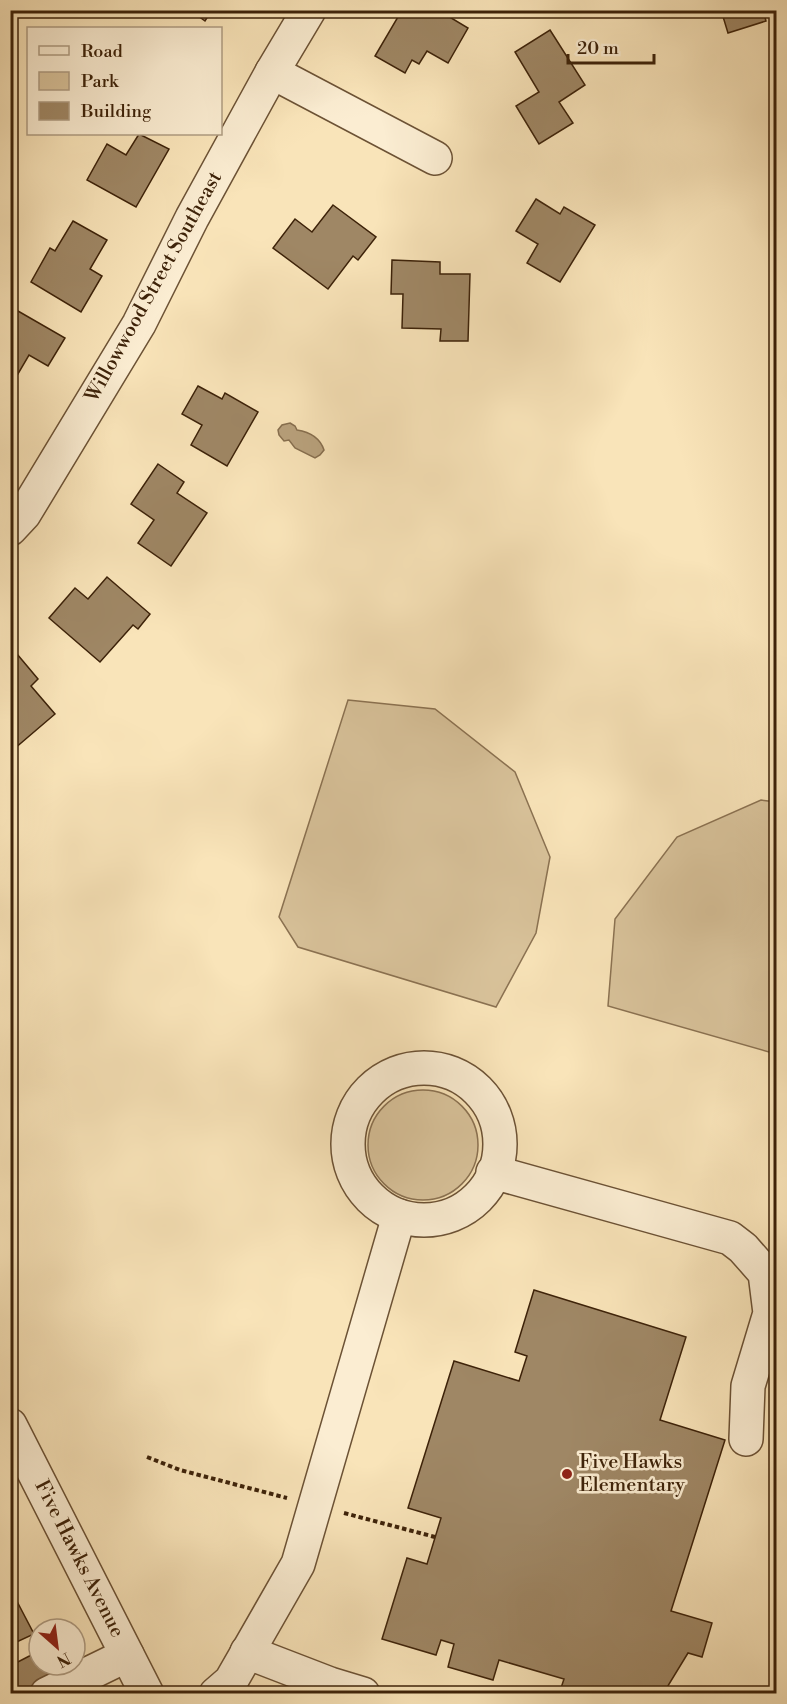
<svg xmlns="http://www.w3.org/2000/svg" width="787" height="1704" viewBox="0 0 787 1704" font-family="'Libre Bodoni',serif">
  <rect width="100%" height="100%" fill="#f9e4b9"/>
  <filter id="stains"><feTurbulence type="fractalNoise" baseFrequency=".00333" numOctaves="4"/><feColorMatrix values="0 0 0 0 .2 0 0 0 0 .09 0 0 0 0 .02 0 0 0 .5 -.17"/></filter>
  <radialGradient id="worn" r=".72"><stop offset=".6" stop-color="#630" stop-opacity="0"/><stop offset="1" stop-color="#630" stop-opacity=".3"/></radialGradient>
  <g fill="#d9c39b" stroke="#8b7252" stroke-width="1.5">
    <path d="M348,700L435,709L515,772L550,857L536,933L496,1007L298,947L279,917Z"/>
    <path d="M761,800L776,802V1054L608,1006L615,919L677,837Z"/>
    <circle cx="423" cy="1145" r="55"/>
  </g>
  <path fill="#b9a27d" stroke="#876f4f" stroke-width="1.5" d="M290,423L295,426L297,430C310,432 320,438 324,450L320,455L315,458L295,448L289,440L284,441L279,435L278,430L282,425Z"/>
  <g fill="#9f8765" stroke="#3d2209" stroke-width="1.5">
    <path d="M190,10H212L205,21Z"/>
    <path d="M402,10H438L468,28L448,63L427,51L419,64L412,60L405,73L375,56Z"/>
    <path d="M721,10H763L766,21L728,33Z"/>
    <path d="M550,30L585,85L559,102L573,123L539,144L516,106L539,92L515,52Z"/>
    <path d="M139,134L169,149L136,207L87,180L107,144L126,155Z"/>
    <path d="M536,199L560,214L564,207L595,225L560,282L527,263L538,244L516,231Z"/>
    <path d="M333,205L376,237L358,260L353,256L328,289L273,248L295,219L312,232Z"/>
    <path d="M73,221L107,240L90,269L102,276L81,312L31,282L50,248L55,251Z"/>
    <path d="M392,260L440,262V274H470L468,341H440L441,329L402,328L403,294H391Z"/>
    <path d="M11,307L65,338L48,366L29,355L15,379L10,376Z"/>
    <path d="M198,386L222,399L225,393L258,412L227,466L191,445L202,425L182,414Z"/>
    <path d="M158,464L184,482L177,493L207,513L171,566L138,543L154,520L131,504Z"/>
    <path d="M107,577L150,614L138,629L133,625L100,662L49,618L75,588L88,599Z"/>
    <path d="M17,654L38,679L31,686L55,714L14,749L10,745V660Z"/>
    <path d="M534,1290L686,1337L660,1420L725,1440L671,1611L712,1623L702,1657L688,1653L663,1694H559L564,1679L499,1660L493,1680L448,1667L454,1644L441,1640L436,1655L382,1639L407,1558L427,1564L441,1518L408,1508L454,1361L519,1381L527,1356L515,1352Z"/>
    <path d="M10,1588L34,1634L10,1645Z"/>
    <path d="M39,1651V1665H58L62,1672L20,1694H10V1666Z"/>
  </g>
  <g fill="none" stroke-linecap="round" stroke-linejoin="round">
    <g stroke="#6c5235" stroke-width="36">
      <g id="minor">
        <path d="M272,72L435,158"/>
        <path d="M10,529L24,514L139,324L192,218L272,72L309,10"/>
        <circle cx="424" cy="1144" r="76"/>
        <path d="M493,1172L730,1238L743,1248L765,1273L770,1313L748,1386L746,1439"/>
        <path d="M10,1425L147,1694"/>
        <path d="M247,1652L330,1684L363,1694"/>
        <path d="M47,1694L127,1655"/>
        <path d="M216,1694L231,1681L298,1564L399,1216"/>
      </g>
    </g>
    <g stroke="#3d2209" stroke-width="4" stroke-dasharray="4.5 3" stroke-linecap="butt">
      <path d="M147,1457L180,1470L287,1498"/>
      <path d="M344,1513L435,1537"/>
    </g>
    <use href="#minor" stroke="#fbedd2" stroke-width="33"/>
  </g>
  <circle fill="#8f2418" stroke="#fbedd2" stroke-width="2" cx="567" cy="1474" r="6"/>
  <g text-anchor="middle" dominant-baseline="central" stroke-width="5" stroke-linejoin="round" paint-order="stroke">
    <g font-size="20" fill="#3d2209" stroke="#fbedd2">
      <text transform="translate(154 287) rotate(-61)">Willowwood Street Southeast</text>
      <text transform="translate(79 1559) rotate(63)">Five Hawks Avenue</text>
    </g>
    <g font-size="20" fill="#3d2209" stroke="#fbedd2" text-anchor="start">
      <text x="579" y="1462">Five Hawks<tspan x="579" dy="23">Elementary</tspan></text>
    </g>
  </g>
  <rect width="787" height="1704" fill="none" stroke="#f9e4b9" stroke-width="36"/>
  <rect x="12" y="12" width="763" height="1680" fill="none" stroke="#3d2209" stroke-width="3"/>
  <rect x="18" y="18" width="751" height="1668" fill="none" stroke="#3d2209" stroke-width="1.5"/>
  <rect x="27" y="27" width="195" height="108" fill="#fbedd2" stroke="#af9c82" stroke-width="1.5"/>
  <rect x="39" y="46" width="30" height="9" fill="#fbedd2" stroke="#af9c82" stroke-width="1.5"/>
  <text x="81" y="57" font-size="18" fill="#3d2209">Road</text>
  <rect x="39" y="72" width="30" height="18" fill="#d9c39b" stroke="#af9c82" stroke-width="1.5"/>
  <text x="81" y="87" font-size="18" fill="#3d2209">Park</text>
  <rect x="39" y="102" width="30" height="18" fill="#9f8765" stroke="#af9c82" stroke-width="1.5"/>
  <text x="81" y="117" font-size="18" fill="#3d2209">Building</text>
  <g transform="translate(57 1647) rotate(152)"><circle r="28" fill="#fbedd2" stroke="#af9c82" stroke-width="1.5"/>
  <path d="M0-4.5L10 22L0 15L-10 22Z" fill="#8f2418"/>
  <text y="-9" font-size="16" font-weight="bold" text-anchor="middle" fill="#3d2209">N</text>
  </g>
  <path d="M568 54v9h86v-9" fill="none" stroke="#3d2209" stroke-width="3"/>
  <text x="577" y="54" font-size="18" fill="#3d2209" stroke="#fbedd2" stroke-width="4.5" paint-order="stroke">20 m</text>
  <rect width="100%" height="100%" filter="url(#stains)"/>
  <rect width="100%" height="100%" fill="url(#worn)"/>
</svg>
